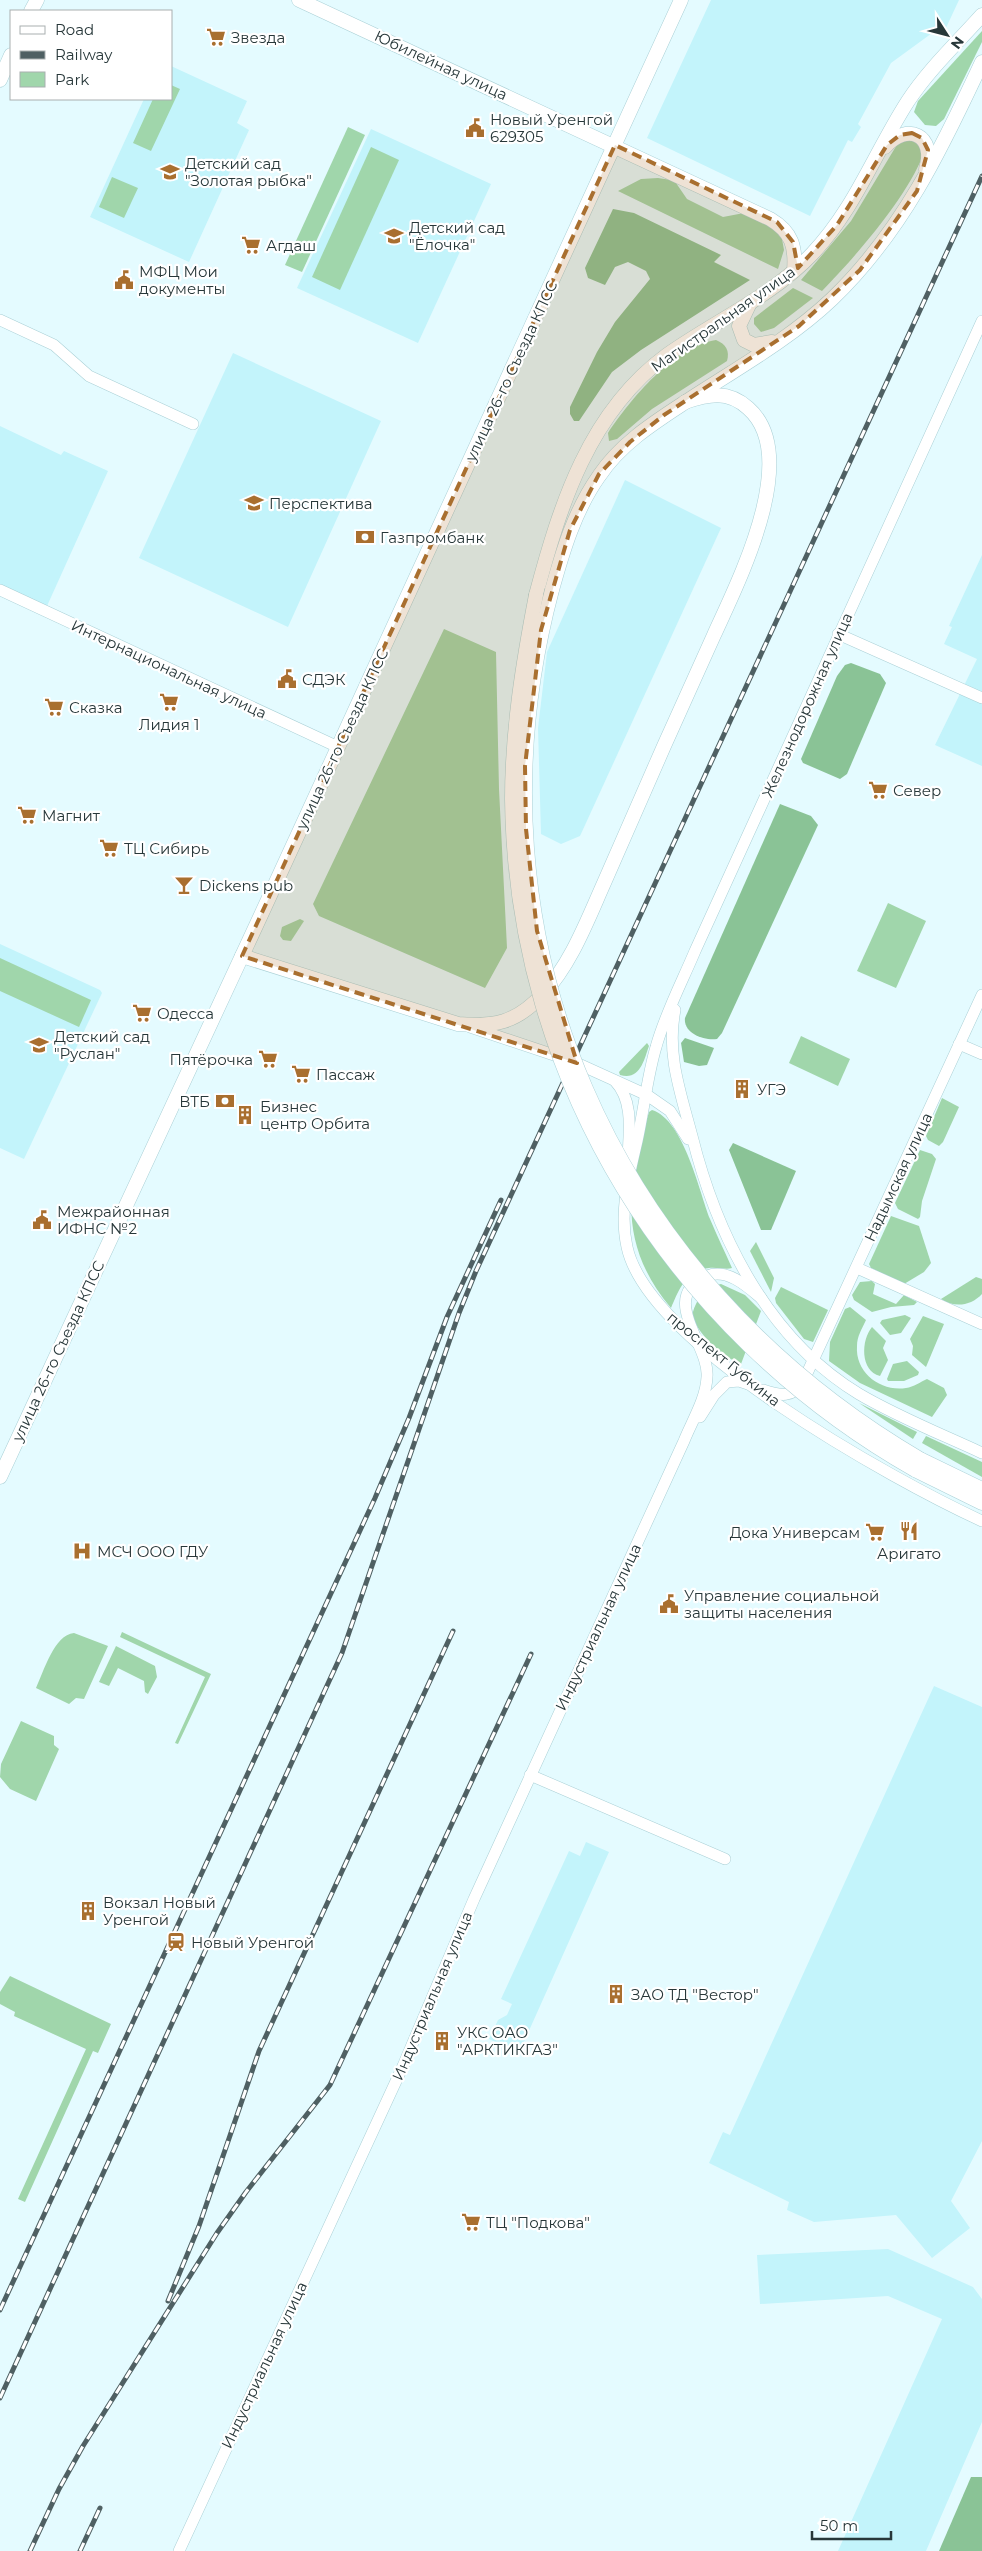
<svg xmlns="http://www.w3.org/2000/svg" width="982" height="2551" viewBox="0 0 982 2551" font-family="Montserrat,sans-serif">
  <rect width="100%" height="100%" fill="#e4fbff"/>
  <g fill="#c3f4fb">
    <path d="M711,0H959L945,30L939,28L891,63L858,124L861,127L852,142L848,140L810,216L647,138Z"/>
    <path d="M171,66L247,101L237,123L249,130L189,262L90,217L144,99H171Z"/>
    <path d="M371,129L491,184L418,343L297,288Z"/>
    <path d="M233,353L381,421L288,627L139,558Z"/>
    <path d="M0,426L61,455L64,451L108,471L47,606L0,584Z"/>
    <path d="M625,480L721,528L580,836L561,844L541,834L538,728L547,652Z"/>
    <path d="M982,555V766L935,745L977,659L944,644L952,627L949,626Z"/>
    <path d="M0,944L100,990L102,993L24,1159L0,1148Z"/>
    <path d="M934,1686L982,1707V2141L951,2201L970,2228L932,2258L896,2215L814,2222L787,2210L789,2202L709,2163L723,2132L730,2135Z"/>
    <path d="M586,1842L609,1852L519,2053L489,2039L498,2020L507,2015L512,2004L501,1999L569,1851L580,1856Z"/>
    <path d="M888,2249L973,2287L982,2299V2422L926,2551H838L942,2319L888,2296L760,2304L757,2255Z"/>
  </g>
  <g fill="#a0d6ab">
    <path d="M982,31V42L944,119L936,126L925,125L914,112L918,101Z"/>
    <path d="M171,85L180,89L151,151L133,143L153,99H171Z"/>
    <path d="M348,127L365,135L302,272L285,265Z"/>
    <path d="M902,139C915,141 919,142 923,155C906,199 855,257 822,291L801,280L851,221L898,143Z"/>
    <path d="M371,147L399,160L340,290L312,277Z"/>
    <path d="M112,177L138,188L124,218L99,207Z"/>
    <path d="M658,178L671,180L676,183L687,199L723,217L744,213L772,227L782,239L784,250L778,269L618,191L641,179Z"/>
    <path d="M793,288L813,298L774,328L761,332L754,324V318Z"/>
    <path d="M716,340C726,344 730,351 727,361L652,409L617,439L609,441L608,433C630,400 674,346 716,340Z"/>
    <path d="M444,629L496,652L499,789L507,948L485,988L319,916L313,904Z"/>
    <path d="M888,903L926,921L896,988L857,971Z"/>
    <path d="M300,919L304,921L291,941L283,940L280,936L282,927Z"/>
    <path d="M0,958L91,1000L79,1027L0,991Z"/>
    <path d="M801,1036L850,1059L838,1086L789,1063Z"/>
    <path d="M647,1043L649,1046C644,1060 640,1081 620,1075L619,1072Z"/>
    <path d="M942,1098L959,1107L943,1142L939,1146L928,1140L926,1136Z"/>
    <path d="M652,1110C684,1120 699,1191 710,1219C717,1236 725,1252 732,1268C726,1270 717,1267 709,1268C685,1271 679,1290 671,1308C618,1245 626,1186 649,1112Z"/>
    <path d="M920,1150L932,1154L936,1159L922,1201L920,1217L918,1219L898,1209L895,1203Z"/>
    <path d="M891,1216L919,1226L931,1263L924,1272L904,1284L871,1268L869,1264Z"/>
    <path d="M756,1242L774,1278L771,1292L750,1251Z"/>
    <path d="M976,1277L982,1279V1294C971,1306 954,1308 941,1299Z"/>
    <path d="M872,1281L875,1284L873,1294L896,1304L904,1295L917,1302L914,1305L891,1307L872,1312L854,1300L852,1295L860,1282Z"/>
    <path d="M721,1284L745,1295L761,1311L741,1364C726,1359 691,1330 693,1312C694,1307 697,1302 699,1298C705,1289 712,1286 721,1284Z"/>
    <path d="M781,1287L828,1310L813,1342L804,1339L776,1303L775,1298Z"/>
    <path d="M850,1307L866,1320C862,1329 857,1336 857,1346C855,1373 881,1392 906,1388C914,1387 920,1382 927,1379L944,1388L947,1395L932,1417L860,1383L829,1361L830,1342L845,1309Z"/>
    <path d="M905,1315L911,1318L901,1333L890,1335L880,1323L882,1320Z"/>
    <path d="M923,1316L944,1324L926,1367L912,1355L913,1346L910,1339Z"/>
    <path d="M872,1327L886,1341L883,1348L888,1360L880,1376C860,1371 861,1340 872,1327Z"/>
    <path d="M907,1361L919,1372L918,1375L904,1381H888L887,1379L893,1364Z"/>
    <path d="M859,1403L917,1432L913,1439Z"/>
    <path d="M926,1436L982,1462V1477L922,1443Z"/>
    <path d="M122,1632L211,1674L178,1744L175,1743L205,1677L120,1637Z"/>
    <path d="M74,1633L108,1646L84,1699L76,1698L69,1704L36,1688C44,1671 54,1635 74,1633Z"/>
    <path d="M116,1646L155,1666L157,1677L148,1694L145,1692L144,1681L118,1668L109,1686L99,1682Z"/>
    <path d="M21,1721L54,1736V1745L59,1749L36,1801L10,1789L0,1777L1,1764Z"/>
    <path d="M10,1976L111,2024L98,2053L93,2051L25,2202L18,2199L86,2049L14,2016L15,2012L0,2004V1992Z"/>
  </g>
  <g fill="#8ac396">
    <path d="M613,209L634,213L721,255L714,262L750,280L641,350L612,372L579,421H574L570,414V407L597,352L615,322L650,279L646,271L628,262L615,267L605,285L588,278L585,268Z"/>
    <path d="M851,663L880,674L886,683L847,774L840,779L803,763L801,759L837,676L845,665Z"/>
    <path d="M780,804L811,816L818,825L722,1033L717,1039C704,1041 683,1033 685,1018Z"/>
    <path d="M685,1038L714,1048L707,1065L699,1066L684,1062L681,1043Z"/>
    <path d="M733,1143L796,1171L771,1230H761L729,1150Z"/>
    <path d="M971,2477H982V2551H939Z"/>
  </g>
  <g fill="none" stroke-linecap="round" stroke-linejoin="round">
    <g stroke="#aad0d6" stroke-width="12">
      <g id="minor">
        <path d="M0,320L54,345L89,376L193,424"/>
        <path d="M982,321L695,951C682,982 665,1014 656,1047C647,1077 644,1110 637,1141C629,1176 619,1211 627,1247C648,1345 893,1480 982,1521"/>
        <path d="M0,590L338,747"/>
        <path d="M838,634L982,698"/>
        <path d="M675,1010C666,1054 681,1094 692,1136C717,1236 768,1339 859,1394C898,1417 941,1434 982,1453"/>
        <path d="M470,1027L572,1061L647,1095L670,1111L688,1139"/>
        <path d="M959,1044L982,1054"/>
        <path d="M615,1081C634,1101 629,1132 628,1157"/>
        <path d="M857,1268L982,1324"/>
        <path d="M763,1390C780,1396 793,1398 803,1382L982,995"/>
        <path d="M700,1417L714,1395L727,1382L739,1381L748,1384"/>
        <path d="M530,1775L725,1859"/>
        <path d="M179,2551L403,2066L474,1899L684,1441C692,1421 706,1399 707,1377C710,1345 657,1297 707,1276C727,1268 747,1286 761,1298"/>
      </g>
    </g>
    <g stroke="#aad0d6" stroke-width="15">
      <g id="major">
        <path d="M299,0L770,219C792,232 796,247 794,271"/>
        <path d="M31,11L37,0"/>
        <path d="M0,80L11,55"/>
        <path d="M885,147C908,121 936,136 926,169"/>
        <path d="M749,305L739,326L744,340L754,345L772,342"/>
        <path d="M552,590C563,550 575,510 599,476C621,443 655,422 687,401C736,369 790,339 832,299C902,232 942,148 982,62"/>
        <path d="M536,595C560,505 589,412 667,355C715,321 771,297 812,254C855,209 875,152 908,101C929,69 957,43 982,15"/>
        <path d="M242,956L458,1024C494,1027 516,1023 542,995C571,964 587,921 604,883C624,837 644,791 664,746C681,709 697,672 714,635C737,584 803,456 748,408C728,390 709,394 685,402"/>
        <path d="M920,1459L982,1489"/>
        <path d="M915,1470L982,1503"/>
        <path d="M0,1477L261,915L681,0"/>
      </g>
    </g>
    <use href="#minor" stroke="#fff" stroke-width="11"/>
    <use href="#major" stroke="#fff" stroke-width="14"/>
    <g stroke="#4f6063" stroke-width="5">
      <g id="rail">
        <path d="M168,2301L199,2226L259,2051L453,1631"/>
        <path d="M0,2310L375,1498L409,1418L447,1317L501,1200"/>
        <path d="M0,2398L342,1653L459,1313L476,1271L982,176"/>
        <path d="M30,2551L59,2489L83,2446L217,2233L246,2192L330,2085L531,1654"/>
        <path d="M80,2551L100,2508"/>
      </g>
    </g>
    <use href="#rail" stroke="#fff" stroke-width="3" stroke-dasharray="9" stroke-linecap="butt"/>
    <g stroke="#aad0d6" stroke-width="15" stroke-linecap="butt">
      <g id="major-bridge">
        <path d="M552,590C459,939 612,1279 920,1459"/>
        <path d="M536,595C523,662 512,730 512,799C515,1081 671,1331 915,1470"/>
      </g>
    </g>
    <use href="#major-bridge" stroke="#fff" stroke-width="14"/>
  </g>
  <path fill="#a96f2f" fill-opacity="0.2" stroke="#a96f2f" stroke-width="4" stroke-dasharray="10 6" stroke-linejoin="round" d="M912,133L922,138L928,150L917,191L860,270L799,326L664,415L630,442L599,474L570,530L541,630L525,766L526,829L537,931L577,1063L242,956L615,145L777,222L793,242L798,268L837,225L887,145L900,135Z"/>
  <defs>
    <g id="supermarket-bare" transform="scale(1.5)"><path d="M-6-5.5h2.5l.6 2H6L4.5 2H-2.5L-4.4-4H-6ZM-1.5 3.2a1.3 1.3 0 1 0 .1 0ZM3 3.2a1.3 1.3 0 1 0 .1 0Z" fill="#a96f2f" stroke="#fff" stroke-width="2.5" paint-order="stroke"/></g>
    <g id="civic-bare" transform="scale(1.5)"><path d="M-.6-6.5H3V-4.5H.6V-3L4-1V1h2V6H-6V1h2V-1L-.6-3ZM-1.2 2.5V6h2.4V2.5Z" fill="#a96f2f" stroke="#fff" stroke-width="2.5" paint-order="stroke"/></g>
    <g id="school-bare" transform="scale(1.5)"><path d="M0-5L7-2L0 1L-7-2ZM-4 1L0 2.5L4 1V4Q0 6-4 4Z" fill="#a96f2f" stroke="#fff" stroke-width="2.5" paint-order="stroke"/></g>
    <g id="bank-bare" transform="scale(1.5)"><path d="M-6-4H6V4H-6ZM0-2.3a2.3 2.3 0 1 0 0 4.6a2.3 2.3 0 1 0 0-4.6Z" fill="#a96f2f" stroke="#fff" stroke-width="2.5" paint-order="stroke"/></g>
    <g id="bar-bare" transform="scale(1.5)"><path d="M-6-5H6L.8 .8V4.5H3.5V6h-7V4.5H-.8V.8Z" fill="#a96f2f" stroke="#fff" stroke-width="2.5" paint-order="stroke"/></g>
    <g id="building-bare" transform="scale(1.5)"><path d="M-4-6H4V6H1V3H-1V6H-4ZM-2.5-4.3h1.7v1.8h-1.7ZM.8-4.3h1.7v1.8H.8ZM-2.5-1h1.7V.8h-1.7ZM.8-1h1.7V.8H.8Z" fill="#a96f2f" stroke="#fff" stroke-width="2.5" paint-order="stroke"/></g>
    <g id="restaurant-bare" transform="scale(1.5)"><path d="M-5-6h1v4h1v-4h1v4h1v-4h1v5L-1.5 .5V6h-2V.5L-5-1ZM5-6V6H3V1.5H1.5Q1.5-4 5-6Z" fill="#a96f2f" stroke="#fff" stroke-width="2.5" paint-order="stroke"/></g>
    <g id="hospital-bare" transform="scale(1.5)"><path d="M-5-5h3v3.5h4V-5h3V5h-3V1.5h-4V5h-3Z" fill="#a96f2f" stroke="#fff" stroke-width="2.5" paint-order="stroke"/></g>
    <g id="station-bare" transform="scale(1.5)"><path d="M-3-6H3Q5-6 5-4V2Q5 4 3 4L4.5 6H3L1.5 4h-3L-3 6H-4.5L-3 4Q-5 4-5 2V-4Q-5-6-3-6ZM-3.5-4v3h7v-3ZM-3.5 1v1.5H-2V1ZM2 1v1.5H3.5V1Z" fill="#a96f2f" stroke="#fff" stroke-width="2.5" paint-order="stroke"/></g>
  </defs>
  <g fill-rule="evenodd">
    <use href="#supermarket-bare" x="216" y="37"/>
    <use href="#civic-bare" x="475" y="128"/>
    <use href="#school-bare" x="170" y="172"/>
    <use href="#school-bare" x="394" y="236"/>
    <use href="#supermarket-bare" x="251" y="245"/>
    <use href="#civic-bare" x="124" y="280"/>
    <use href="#school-bare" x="254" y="503"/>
    <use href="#bank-bare" x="365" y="537"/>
    <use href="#civic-bare" x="287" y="679"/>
    <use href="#supermarket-bare" x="169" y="702"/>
    <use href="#supermarket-bare" x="54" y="707"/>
    <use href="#supermarket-bare" x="878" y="790"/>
    <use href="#supermarket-bare" x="27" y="815"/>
    <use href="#supermarket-bare" x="109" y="848"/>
    <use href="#bar-bare" x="184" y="885"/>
    <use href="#supermarket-bare" x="142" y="1013"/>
    <use href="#school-bare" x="39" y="1045"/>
    <use href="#supermarket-bare" x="268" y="1059"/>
    <use href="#supermarket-bare" x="301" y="1074"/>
    <use href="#building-bare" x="742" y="1089"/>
    <use href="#bank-bare" x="225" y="1101"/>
    <use href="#building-bare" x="245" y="1115"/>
    <use href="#civic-bare" x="42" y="1220"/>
    <use href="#restaurant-bare" x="909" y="1531"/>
    <use href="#supermarket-bare" x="875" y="1532"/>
    <use href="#hospital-bare" x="82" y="1551"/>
    <use href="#civic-bare" x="669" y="1604"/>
    <use href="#building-bare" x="88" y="1911"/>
    <use href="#station-bare" x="176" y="1942"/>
    <use href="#building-bare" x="616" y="1994"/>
    <use href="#building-bare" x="442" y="2041"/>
    <use href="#supermarket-bare" x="471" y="2222"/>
  </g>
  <g text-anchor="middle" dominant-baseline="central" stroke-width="4.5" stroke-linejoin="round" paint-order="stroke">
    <g font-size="15" fill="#273739" stroke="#fff" text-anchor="start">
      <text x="231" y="37">Звезда</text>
      <text x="490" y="119">Новый Уренгой<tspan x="490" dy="17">629305</tspan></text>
      <text x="185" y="163">Детский сад<tspan x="185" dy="17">"Золотая рыбка"</tspan></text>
      <text x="409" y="227">Детский сад<tspan x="409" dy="17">"Ёлочка"</tspan></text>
      <text x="266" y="245">Агдаш</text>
      <text x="139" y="271">МФЦ Мои<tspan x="139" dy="17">документы</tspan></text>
      <text x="269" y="503">Перспектива</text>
      <text x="380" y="537">Газпромбанк</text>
      <text x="302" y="679">СДЭК</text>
      <text x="69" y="707">Сказка</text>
      <text x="169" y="724" text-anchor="middle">Лидия 1</text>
      <text x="893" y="790">Север</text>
      <text x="42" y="815">Магнит</text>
      <text x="124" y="848">ТЦ Сибирь</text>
      <text x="199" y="885">Dickens pub</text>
      <text x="157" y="1013">Одесса</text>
      <text x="54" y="1036">Детский сад<tspan x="54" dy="17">"Руслан"</tspan></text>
      <text x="253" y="1059" text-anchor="end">Пятёрочка</text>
      <text x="316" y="1074">Пассаж</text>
      <text x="757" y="1089">УГЭ</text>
      <text x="210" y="1101" text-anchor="end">ВТБ</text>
      <text x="260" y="1106">Бизнес<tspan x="260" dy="17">центр Орбита</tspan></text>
      <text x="57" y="1211">Межрайонная<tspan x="57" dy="17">ИФНС №2</tspan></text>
      <text x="860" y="1532" text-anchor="end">Дока Универсам</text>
      <text x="97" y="1551">МСЧ ООО ГДУ</text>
      <text x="909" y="1553" text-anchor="middle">Аригато</text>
      <text x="684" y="1595">Управление социальной<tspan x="684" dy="17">защиты населения</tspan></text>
      <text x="103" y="1902">Вокзал Новый<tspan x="103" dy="17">Уренгой</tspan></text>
      <text x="191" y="1942">Новый Уренгой</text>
      <text x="631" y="1994">ЗАО ТД "Вестор"</text>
      <text x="457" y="2032">УКС ОАО<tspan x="457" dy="17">"АРКТИКГАЗ"</tspan></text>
      <text x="486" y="2222">ТЦ "Подкова"</text>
    </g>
    <g font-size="15" fill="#273739" stroke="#fff">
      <text transform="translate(441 65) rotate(25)">Юбилейная улица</text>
      <text transform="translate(723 319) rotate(-35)">Магистральная улица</text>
      <text transform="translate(511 371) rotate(-65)">улица 26-го Съезда КПСС</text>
      <text transform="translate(169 669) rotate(25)">Интернациональная улица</text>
      <text transform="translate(807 705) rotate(-66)">Железнодорожная улица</text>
      <text transform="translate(342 739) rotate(-65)">улица 26-го Съезда КПСС</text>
      <text transform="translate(898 1177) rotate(-65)">Надымская улица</text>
      <text transform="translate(58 1351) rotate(-65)">улица 26-го Съезда КПСС</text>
      <text transform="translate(724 1359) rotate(39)">проспект Губкина</text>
      <text transform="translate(598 1627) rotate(-65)">Индустриальная улица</text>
      <text transform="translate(432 1996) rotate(-67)">Индустриальная улица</text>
      <text transform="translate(264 2365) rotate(-65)">Индустриальная улица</text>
    </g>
  </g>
  <rect x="10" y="10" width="162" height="90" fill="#ffffff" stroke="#a9afb0"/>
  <rect x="20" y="26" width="25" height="8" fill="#ffffff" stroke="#a9afb0"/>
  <text x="55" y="35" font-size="15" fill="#273739">Road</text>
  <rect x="20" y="51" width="25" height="8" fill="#4f6063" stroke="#a9afb0"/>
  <text x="55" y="60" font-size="15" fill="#273739">Railway</text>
  <rect x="20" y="72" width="25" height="15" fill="#a0d6ab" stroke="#a9afb0"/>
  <text x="55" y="85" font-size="15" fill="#273739">Park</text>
  <g transform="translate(947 35) rotate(126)" stroke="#ffffff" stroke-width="4" paint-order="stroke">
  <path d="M0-4L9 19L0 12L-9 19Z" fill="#273739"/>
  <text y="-8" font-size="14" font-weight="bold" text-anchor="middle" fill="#273739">N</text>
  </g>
  <path d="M812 2531v8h79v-8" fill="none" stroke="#273739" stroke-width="2.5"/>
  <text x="820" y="2531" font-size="15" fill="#273739" stroke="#ffffff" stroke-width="4" paint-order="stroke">50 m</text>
</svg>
